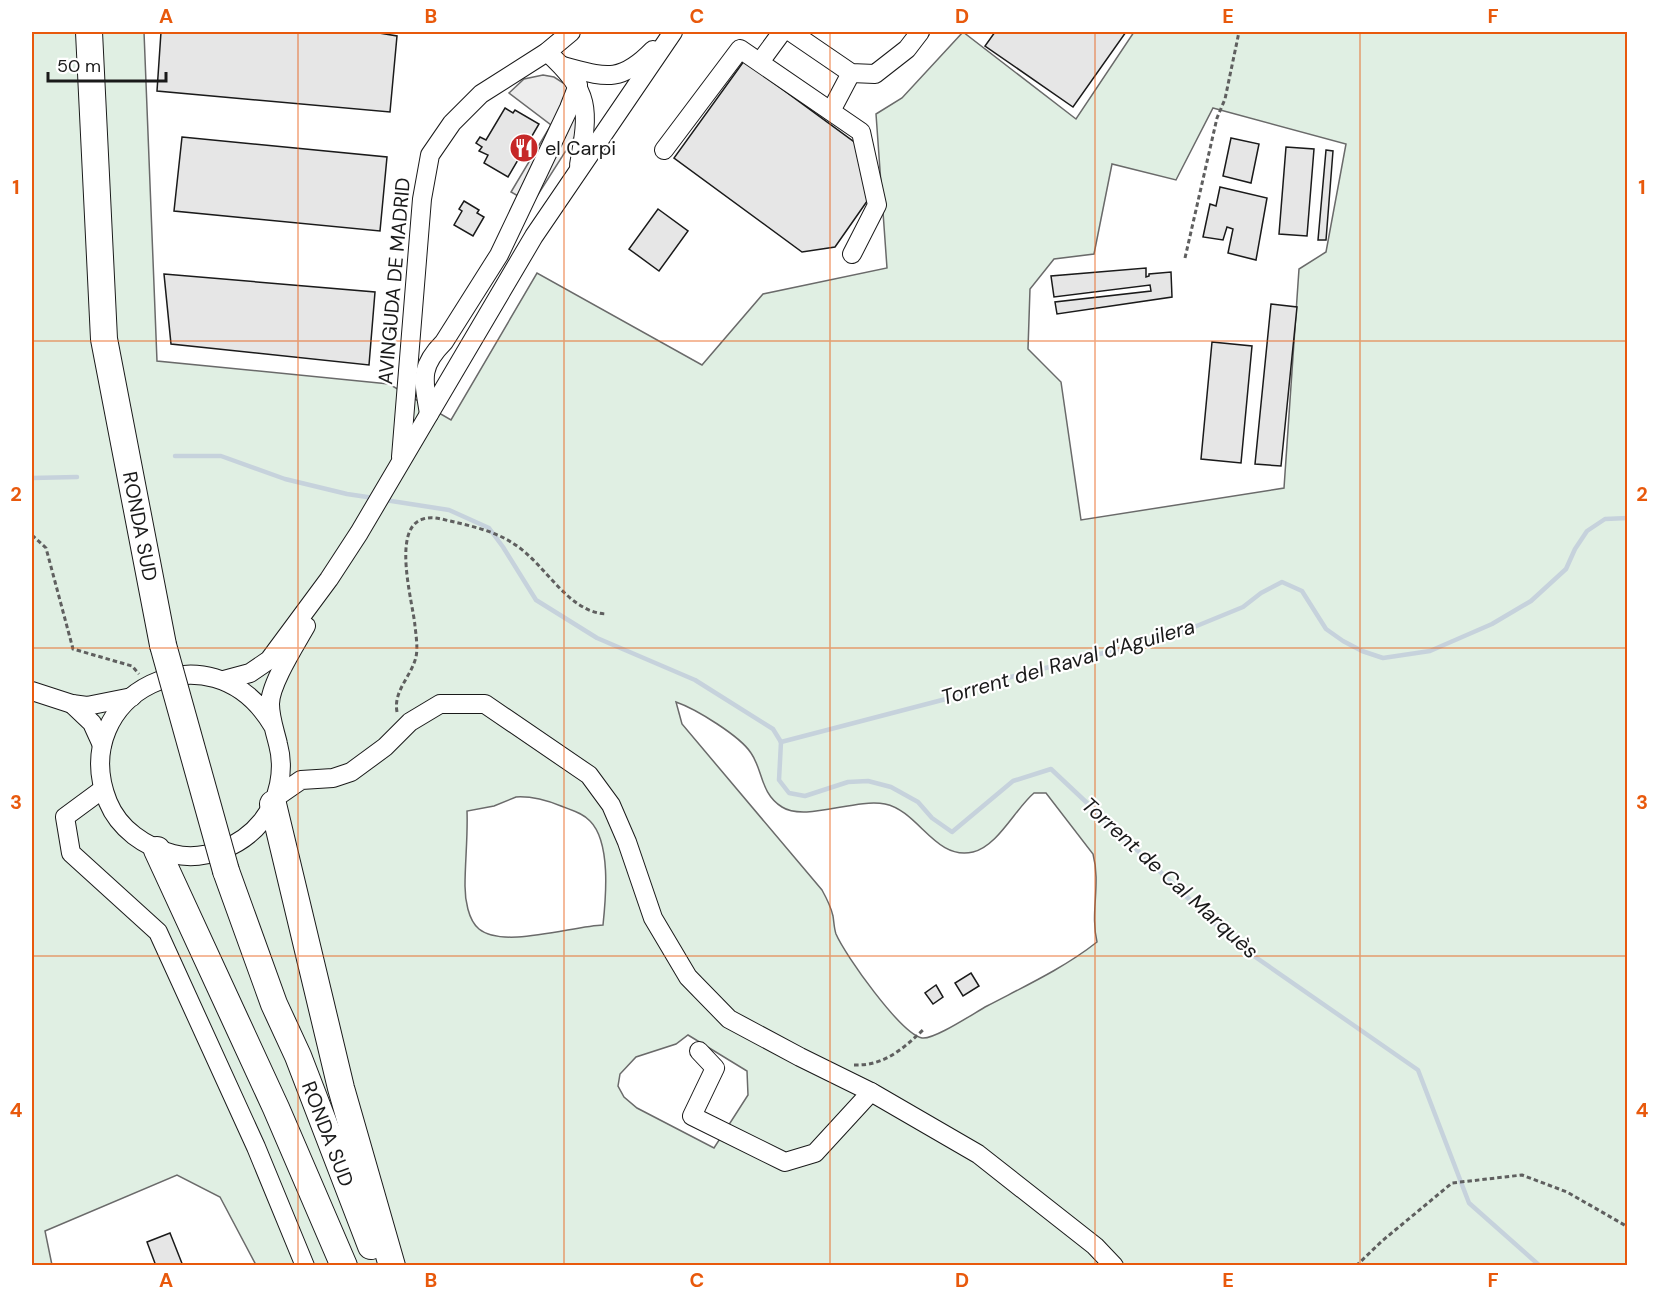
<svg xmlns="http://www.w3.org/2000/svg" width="1659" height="1297" viewBox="0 0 1659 1297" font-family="'DM Sans',sans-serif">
  <rect width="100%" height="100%" fill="#fff"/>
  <path fill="#e0efe3" stroke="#6a6a6a" stroke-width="1.5" fill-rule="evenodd" d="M32,32H144L157,361L389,384L451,420L537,273L702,365L763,294L887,268L876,114L902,98L963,32L1076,119L1134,32H1627V1265H256L220,1197L177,1175L45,1231L52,1265H32ZM1213,108L1346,144L1326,252L1299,269L1284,488L1081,520L1061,382L1028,349L1030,289L1054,259L1094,254L1112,164L1176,180ZM676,702C696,709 740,736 751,753C763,770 760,793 782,807C805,822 855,798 885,804C919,811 935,861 973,852C998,846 1015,809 1034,793H1046L1093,854C1101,884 1090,913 1097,942C1064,968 1025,986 987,1006C974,1013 934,1040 922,1038C901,1034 845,955 836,934C834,928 834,922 833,916C831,907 827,899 822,890L682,724ZM516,797C532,796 546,800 561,806C571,810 583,813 590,821C611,842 606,897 603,925C573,926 503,949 479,929C468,920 465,899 465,886C465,861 468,836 467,811L494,806ZM688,1035L747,1071L748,1095L714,1148L637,1108L624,1097L618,1086L620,1074L636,1057L676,1044Z"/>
  <path fill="#ededed" stroke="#6a6a6a" stroke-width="1.5" d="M543,75L554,77L568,86L581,122L574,138L532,204L511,192L551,125L509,93L524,79Z"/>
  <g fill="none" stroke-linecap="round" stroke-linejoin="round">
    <g stroke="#c6d2dc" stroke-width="4.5">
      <path d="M175,456H221L285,479L347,494L374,498"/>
      <path d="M32,478L77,477"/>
      <path d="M385,500L449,510L489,528L503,547L536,600L597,638L695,680L773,729L781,742"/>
      <path d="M781,742L779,780L789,793L805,796L848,782L868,781L891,787L918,802L932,818L952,832L1013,781L1051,769L1238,945L1418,1070L1469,1203L1540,1266"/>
      <path d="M781,742L946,699L968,688L1177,634L1243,607L1261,593L1282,582L1302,591L1326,629L1343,641L1362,651L1383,658L1430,651L1492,624L1531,601L1566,569L1575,549L1587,531L1605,519L1628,518"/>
    </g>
  </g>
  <g fill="#e6e6e6" stroke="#1a1a1a" stroke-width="1.5">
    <path d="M161,32H373L397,36L390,112L157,91Z"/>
    <path d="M995,32H1126L1073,107L985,46Z"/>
    <path d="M744,61L861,147L870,197L835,247L802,252L674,158Z"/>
    <path d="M505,108L513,113L515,110L539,124L508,177L484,163L488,155L479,151L482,147L476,143L480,137L486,140Z"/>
    <path d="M182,137L387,157L380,231L174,211Z"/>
    <path d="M1231,138L1259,144L1251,183L1223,176Z"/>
    <path d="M1286,147L1314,149L1307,236L1279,234Z"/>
    <path d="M1326,150L1333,151L1326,240H1318Z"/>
    <path d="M1220,187L1267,198L1256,260L1228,253L1233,229L1227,227L1223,240L1203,237L1210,204L1216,206Z"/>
    <path d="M464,201L479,210L477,213L484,217L473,236L454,225L462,211L459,209Z"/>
    <path d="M658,209L688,231L659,271L629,249Z"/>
    <path d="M1146,268V277L1149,276V274L1171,272L1172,297L1057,314L1055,302L1151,291L1150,285L1054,297L1051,276Z"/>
    <path d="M164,274L375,292L369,365L171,344Z"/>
    <path d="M1271,304L1297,307L1281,466L1255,464Z"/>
    <path d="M1212,342L1252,346L1241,463L1201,459Z"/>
    <path d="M971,973L979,986L963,996L955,983Z"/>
    <path d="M936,985L943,997L933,1004L925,993Z"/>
    <path d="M170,1233L183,1266H156L147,1242Z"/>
  </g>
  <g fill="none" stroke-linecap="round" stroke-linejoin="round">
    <g stroke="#1a1a1a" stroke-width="20">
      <g id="minor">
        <path d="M791,32L851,73L875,74L907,49L920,32"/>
        <path d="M547,52C591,92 589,109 579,165"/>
        <path d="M760,62L782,32"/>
        <path d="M563,66C605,77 620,84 653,50"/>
        <path d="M831,111L851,73"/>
        <path d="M664,150L740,49L861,132L877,205L852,254"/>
        <path d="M429,414C424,381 418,368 444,342L499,255L569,108L578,85"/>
        <path d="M401,457L422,199L430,155L452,123L481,94L547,52L571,32"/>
        <path d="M224,680L250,673L269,660L329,579L359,533L534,236L673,32"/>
        <path d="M32,691L72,704L87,706L132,697"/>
        <path d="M72,704L92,723L102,745"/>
        <path d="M273,726C211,620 65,695 108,802C119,829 145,847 173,854C205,862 242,846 262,821C279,800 285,770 278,744C275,731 270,718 270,704C270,684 296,644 306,626"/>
        <path d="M103,789L65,817L71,853L158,932L256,1147L305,1266"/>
        <path d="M275,798L301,780L333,778L351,772L385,747L410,722L440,704H485L589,775L611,805L627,842L653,918L688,977L729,1019L800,1057L871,1092L978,1154L1095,1246L1114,1266"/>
        <path d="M699,1051L715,1068L692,1116L785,1162L815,1153L871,1092"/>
      </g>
    </g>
    <g stroke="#1a1a1a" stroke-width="28">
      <g id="highway">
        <path id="s1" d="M89,32L104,339L163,645"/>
        <path d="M273,804L341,1088L392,1266"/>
        <path d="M157,850L276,1108L344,1266"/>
        <path id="s2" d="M226,871L274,1004L298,1056L371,1246"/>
      </g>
    </g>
    <g stroke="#5f5f5f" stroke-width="3" stroke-dasharray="4.5 3" stroke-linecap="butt">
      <path d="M1185,258L1217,118L1225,99L1239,32"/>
      <path d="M32,535L46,548L73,649L132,666L139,674"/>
      <path d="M397,712C393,691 411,677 416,657C418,648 416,635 415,626C413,603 391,528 423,519C432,516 441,519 450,521C471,526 495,531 514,544C546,564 567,612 606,614"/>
      <path d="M854,1065C884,1066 903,1049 924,1029"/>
      <path d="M1356,1266L1382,1241L1452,1183L1522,1175L1567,1192L1628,1227"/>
    </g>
    <use href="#minor" stroke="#fff" stroke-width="18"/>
    <use href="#highway" stroke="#fff" stroke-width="26"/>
    <g stroke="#1a1a1a" stroke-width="28" stroke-linecap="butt">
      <path id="highway-bridge" d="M163,645L226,871"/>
    </g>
    <use href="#highway-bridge" stroke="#fff" stroke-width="26"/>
  </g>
  <path fill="none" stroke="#e8590c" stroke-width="1.5" stroke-opacity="0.55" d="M298,32V1266M564,32V1266M830,32V1266M1095,32V1266M1360,32V1266M32,341H1628M32,648H1628M32,956H1628"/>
  <defs>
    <g id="restaurant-disc" transform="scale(1.5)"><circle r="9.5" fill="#c62828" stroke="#fff"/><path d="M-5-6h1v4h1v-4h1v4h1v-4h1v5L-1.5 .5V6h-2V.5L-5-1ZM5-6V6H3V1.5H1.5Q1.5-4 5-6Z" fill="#fff"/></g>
  </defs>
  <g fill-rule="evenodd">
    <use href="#restaurant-disc" x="524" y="148"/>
  </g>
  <g text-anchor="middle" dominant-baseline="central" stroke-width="4.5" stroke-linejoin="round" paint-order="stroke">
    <g font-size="20" fill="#1a1a1a" stroke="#fff" text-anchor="start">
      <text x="545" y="148">el Carpi</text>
    </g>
    <g font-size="20" fill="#1a1a1a" stroke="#fff">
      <text transform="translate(394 281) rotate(-85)">AVINGUDA DE MADRID</text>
      <text stroke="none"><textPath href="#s1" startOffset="498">RONDA SUD</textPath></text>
      <text stroke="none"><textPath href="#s2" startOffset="282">RONDA SUD</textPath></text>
    </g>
    <g font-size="21" font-style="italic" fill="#1a1a1a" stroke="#fff">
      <text transform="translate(1068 662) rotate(-16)">Torrent del Raval d'Aguilera</text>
      <text transform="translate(1170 878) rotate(42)">Torrent de Cal Marquès</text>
    </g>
  </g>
  <rect width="1659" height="1297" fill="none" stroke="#ffffff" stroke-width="66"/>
  <path d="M48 72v9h118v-9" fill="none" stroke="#1a1a1a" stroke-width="3"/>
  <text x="57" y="72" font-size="18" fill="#1a1a1a" stroke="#ffffff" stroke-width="4.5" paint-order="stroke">50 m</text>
  <rect x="33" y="33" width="1593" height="1231" fill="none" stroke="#e8590c" stroke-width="2"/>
  <g font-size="20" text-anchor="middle" font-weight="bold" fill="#e8590c">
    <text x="166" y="23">A</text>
    <text x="431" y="23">B</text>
    <text x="697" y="23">C</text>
    <text x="962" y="23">D</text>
    <text x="1228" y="23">E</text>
    <text x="1493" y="23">F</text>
    <text x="16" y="194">1</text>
    <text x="1642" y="194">1</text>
    <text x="16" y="501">2</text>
    <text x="1642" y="501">2</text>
    <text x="16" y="809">3</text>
    <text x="1642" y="809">3</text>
    <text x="16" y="1117">4</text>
    <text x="1642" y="1117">4</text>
    <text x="166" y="1287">A</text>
    <text x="431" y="1287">B</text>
    <text x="697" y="1287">C</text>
    <text x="962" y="1287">D</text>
    <text x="1228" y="1287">E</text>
    <text x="1493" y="1287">F</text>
  </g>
</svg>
